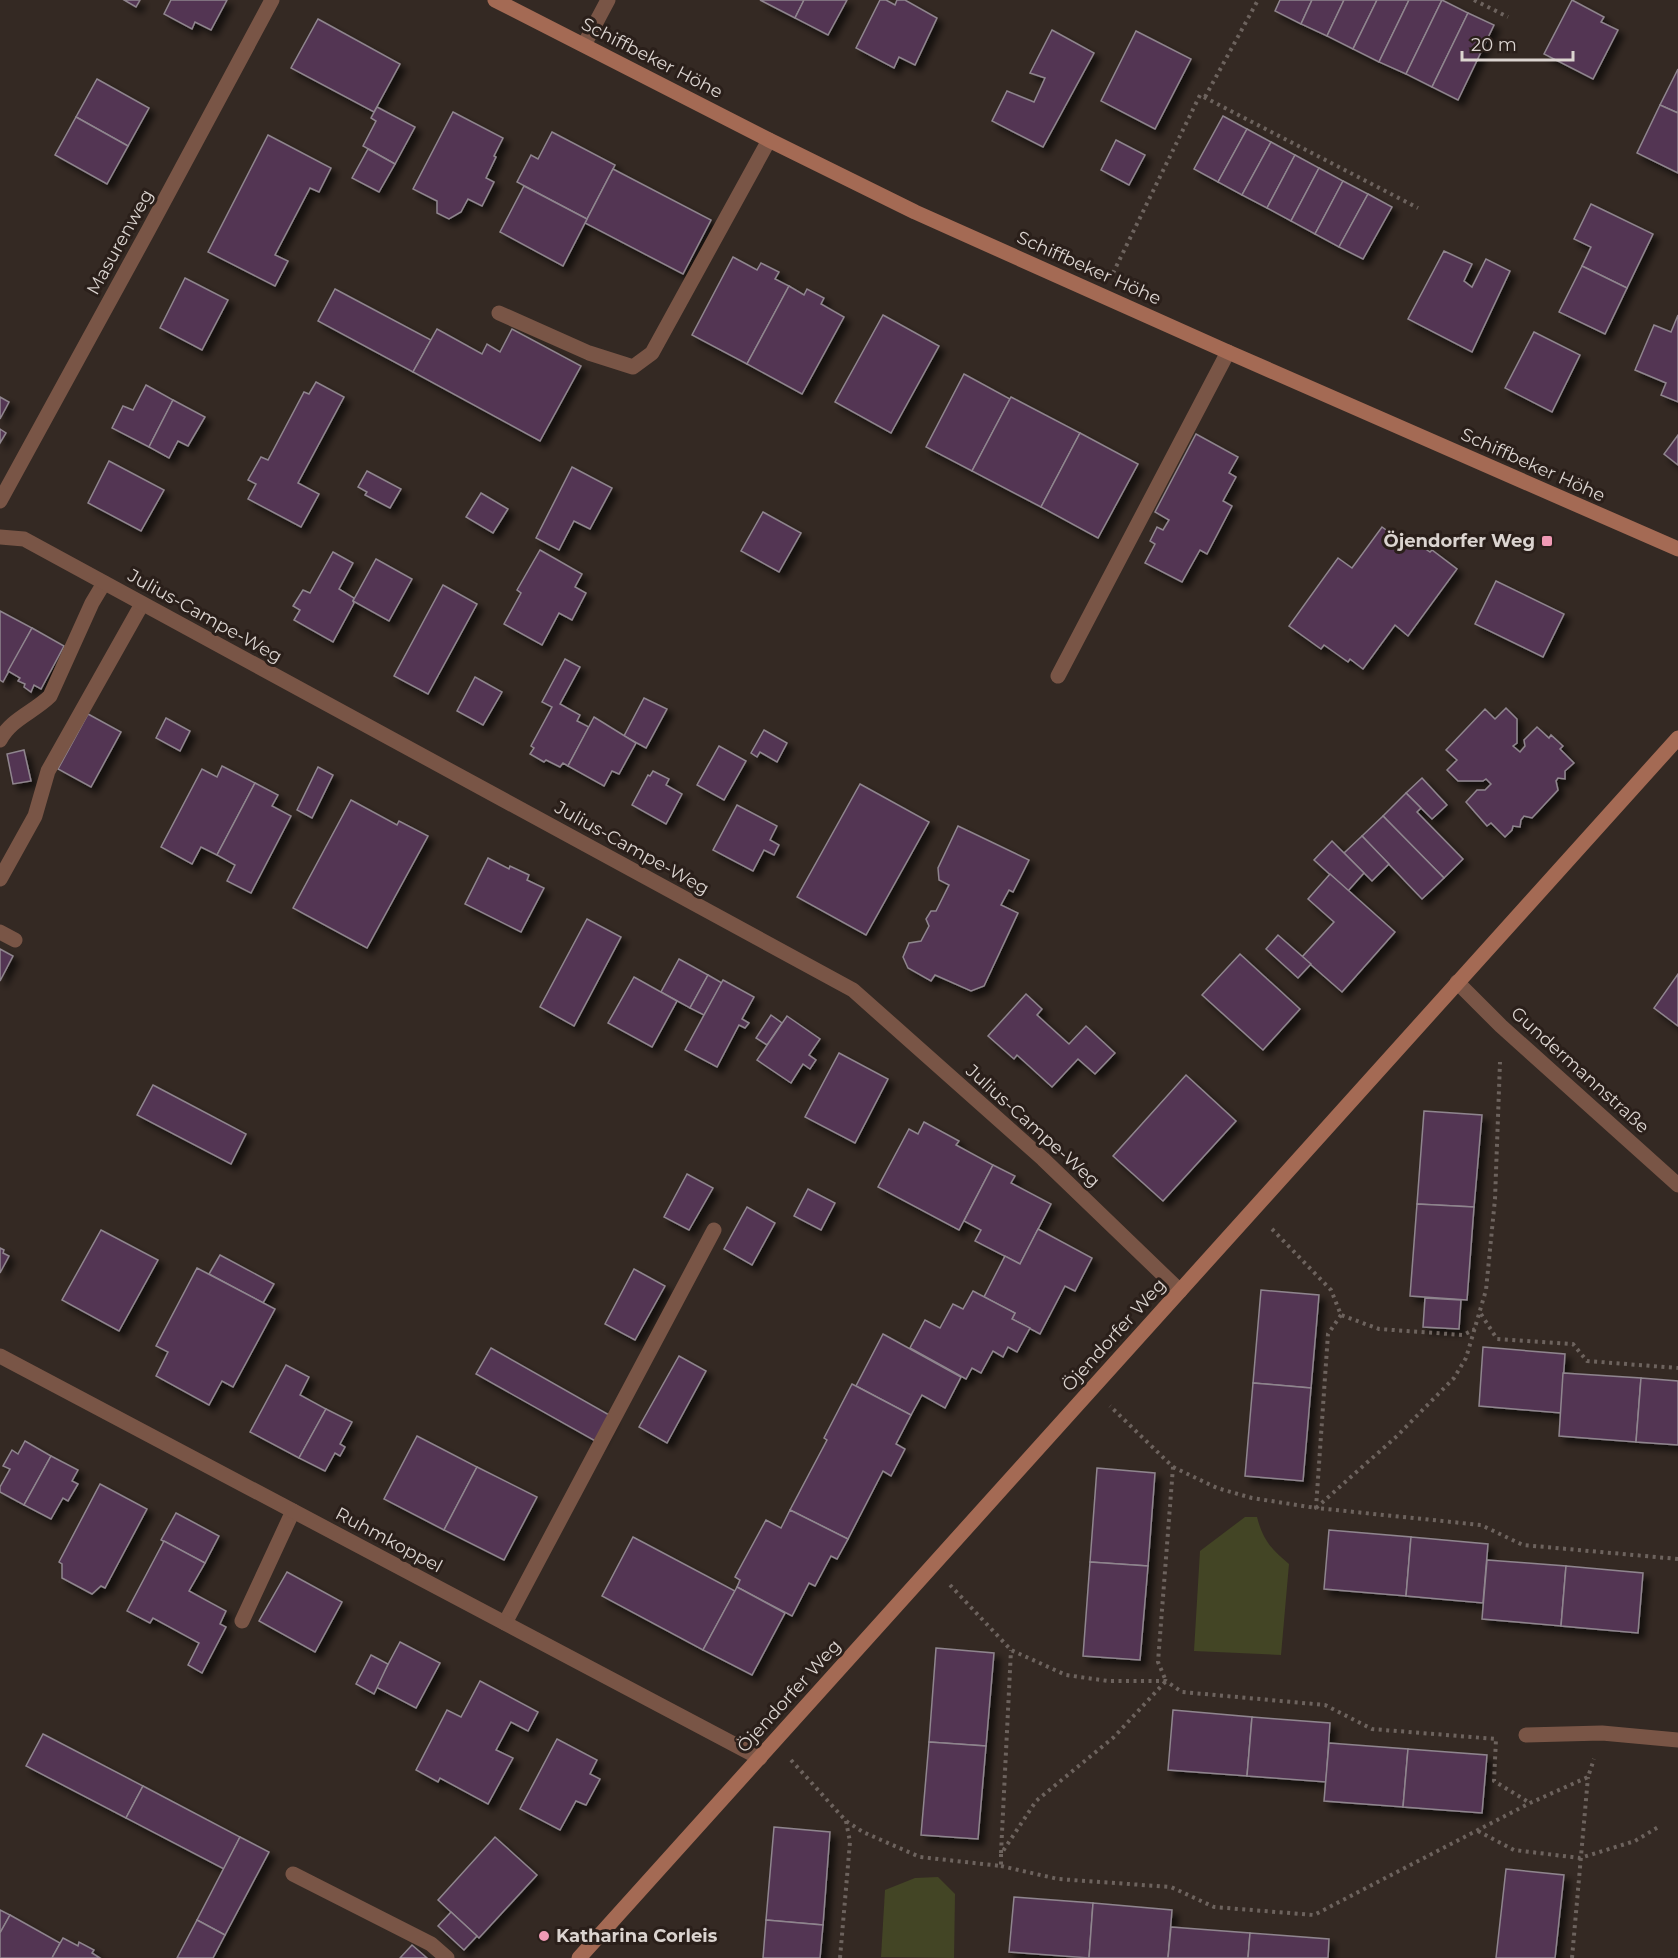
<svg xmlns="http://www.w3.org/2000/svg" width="1678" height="1958" viewBox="0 0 1678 1958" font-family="Montserrat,sans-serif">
  <defs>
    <filter id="shadow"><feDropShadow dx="5.5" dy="5.5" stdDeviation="3" flood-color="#0009"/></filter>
  </defs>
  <rect width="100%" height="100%" fill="#342923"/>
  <g fill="#434525">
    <path d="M1245,1517H1257C1263,1540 1271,1549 1289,1564L1281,1655L1194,1651L1200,1551Z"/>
    <path d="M938,1877L955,1894L954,1958L881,1957L885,1890L915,1878Z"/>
  </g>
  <g fill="#533653" stroke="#8f858e" stroke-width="1.5" filter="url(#shadow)">
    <path d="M124,0H140L136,7Z"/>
    <path d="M171,0H227L211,30L195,22L192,29L164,14Z"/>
    <path d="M760,0H804L795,18Z"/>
    <path d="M804,0H847L828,35L795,18Z"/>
    <path d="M880,0H886L895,5L897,0H905L937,18L915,65L899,57L894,68L856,48Z"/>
    <path d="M1280,0H1312L1301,24L1275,11Z"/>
    <path d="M1312,0H1344L1327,36L1301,24Z"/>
    <path d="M1344,0H1377L1353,49L1327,36Z"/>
    <path d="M1377,0H1409L1379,62L1353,49Z"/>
    <path d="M1409,0H1442L1406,74L1379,62Z"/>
    <path d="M1442,0L1468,13L1432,87L1406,74Z"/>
    <path d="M1572,0L1604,17L1601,22L1618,30L1593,79L1544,54Z"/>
    <path d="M1468,13L1494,25L1458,100L1432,87Z"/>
    <path d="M318,19L400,64L374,112L291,68Z"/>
    <path d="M1052,30L1094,53L1043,147L992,121L1007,91L1034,102L1045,78L1030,73Z"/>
    <path d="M1136,31L1191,59L1155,129L1101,101Z"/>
    <path d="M1678,69V113L1660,105Z"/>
    <path d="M97,79L149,108L128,146L76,117Z"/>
    <path d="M1660,105L1678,113V173L1637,153Z"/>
    <path d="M377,107L415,127L395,164L363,146L376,121L371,118Z"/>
    <path d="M453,112L503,138L494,156L496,157L486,178L494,182L482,206L468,199L461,212L449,219L437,213V201L413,189Z"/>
    <path d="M1223,116L1247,129L1218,182L1194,169Z"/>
    <path d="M76,117L128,146L107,184L55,155Z"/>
    <path d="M1247,129L1271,142L1242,195L1218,182Z"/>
    <path d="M552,132L615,165L587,219L517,182L531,155L538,159Z"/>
    <path d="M268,135L331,168L319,192L310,188L275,255L288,261L275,286L208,252Z"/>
    <path d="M1116,140L1145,155L1129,185L1101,170Z"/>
    <path d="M1271,142L1295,155L1267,208L1242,195Z"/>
    <path d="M368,149L395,164L379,192L352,178Z"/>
    <path d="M1295,155L1319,168L1291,221L1267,208Z"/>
    <path d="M1319,168L1343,181L1315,234L1291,221Z"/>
    <path d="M613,169L711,220L683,274L585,223Z"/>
    <path d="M1343,181L1368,194L1339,247L1315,234Z"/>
    <path d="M524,186L587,219L563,266L500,232Z"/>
    <path d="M1368,194L1392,207L1363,259L1339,247Z"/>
    <path d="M1591,204L1653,234L1627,288L1582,266L1591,247L1574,239Z"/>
    <path d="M1444,251L1472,264L1464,281L1472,287L1486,259L1510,271L1472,352L1408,319Z"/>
    <path d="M733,257L757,270L761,263L779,272L775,279L789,286L747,364L692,335Z"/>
    <path d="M1582,266L1627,288L1605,334L1559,312Z"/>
    <path d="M185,278L228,300L202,350L160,328Z"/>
    <path d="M789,286L804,295L807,289L824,298L821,304L844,317L802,394L747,364Z"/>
    <path d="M335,289L431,340L413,372L318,321Z"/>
    <path d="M883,315L939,346L891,433L835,402Z"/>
    <path d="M1678,315V402L1661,395L1666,383L1635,370L1654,325L1671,332Z"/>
    <path d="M437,329L482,354L487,344L500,352L512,329L581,366L540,441L413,372Z"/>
    <path d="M1534,332L1580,355L1552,412L1505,388Z"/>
    <path d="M964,374L1010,399L972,471L926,447Z"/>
    <path d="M316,382L344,397L298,483L319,494L301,527L248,499L256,484L248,480L261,457L268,460L304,392L309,394Z"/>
    <path d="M146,385L173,400L149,447L112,428L123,406L133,410Z"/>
    <path d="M0,397L9,402L0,419Z"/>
    <path d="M1011,397L1080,433L1041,507L972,471Z"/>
    <path d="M173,400L205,417L188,446L178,441L169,458L149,447Z"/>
    <path d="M0,429L6,433L0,443Z"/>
    <path d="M1080,433L1138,464L1098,538L1041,507Z"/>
    <path d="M1196,434L1238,457L1229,473L1236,477L1223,501L1232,506L1207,554L1200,550L1182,582L1145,563L1155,544L1150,541L1157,527L1163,530L1169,520L1155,512Z"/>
    <path d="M1678,435V465L1664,454Z"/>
    <path d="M109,461L164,490L141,531L88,503Z"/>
    <path d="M572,467L612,488L590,529L574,521L559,550L536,538Z"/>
    <path d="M367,471L401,489L390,508L365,495L367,492L358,487Z"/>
    <path d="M481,493L508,509L493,533L466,517Z"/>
    <path d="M763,512L801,533L779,572L741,551Z"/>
    <path d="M1382,527L1413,549L1417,543L1430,552L1432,550L1457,569L1408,636L1395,625L1363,669L1350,659L1348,662L1324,645L1321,649L1289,626L1338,558L1352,568Z"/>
    <path d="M540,550L582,574L575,587L586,593L572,620L559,613L542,645L504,624L521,593L517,590Z"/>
    <path d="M333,552L353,563L339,589L354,598L353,601L354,603L333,642L294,620L300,610L293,606L303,590L310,593Z"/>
    <path d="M376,559L412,579L389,621L353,601Z"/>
    <path d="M1496,581L1564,614L1543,657L1475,624Z"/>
    <path d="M443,585L477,604L428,694L394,676Z"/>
    <path d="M0,611L32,628L3,682L0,680Z"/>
    <path d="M32,628L64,646L41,689L34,685L31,692L24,687L25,684L18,681L20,678L8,671Z"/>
    <path d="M565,659L580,667L560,704L580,715L577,721L589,727L568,766L563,763L560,767L546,760L544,762L530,754L534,748L531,746L552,707L542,702Z"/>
    <path d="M475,677L502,692L483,725L457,711Z"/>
    <path d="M644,698L667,709L646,748L624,736Z"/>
    <path d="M1506,708L1517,719V743L1513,746L1520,752L1525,746L1524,740L1537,727L1549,738L1551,735L1563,746L1560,749L1574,763L1565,771V779L1558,778L1556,781L1558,790L1532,818L1524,816L1521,820L1520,827L1513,826L1512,830L1505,837L1491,823L1487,826L1466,802L1477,790H1485L1491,784L1486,779L1483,781H1458L1447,770L1457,760L1446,750L1485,709L1495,719Z"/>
    <path d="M88,714L121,732L91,787L58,769Z"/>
    <path d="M594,717L636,743L619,774L612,771L604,786L568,766Z"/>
    <path d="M166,718L190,731L180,751L156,738Z"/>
    <path d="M764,730L787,743L777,762L760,752L757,757L751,753Z"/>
    <path d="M719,746L746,761L724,800L697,785Z"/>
    <path d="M24,750L31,781L13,784L7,754Z"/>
    <path d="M222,766L255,783L217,855L201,847L192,864L161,847L202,769L217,777Z"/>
    <path d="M318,767L333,775L312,818L297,810Z"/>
    <path d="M653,771L669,779L666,785L682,794L666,824L632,805L648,775L650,776Z"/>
    <path d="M1422,778L1447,805L1432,819L1406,793Z"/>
    <path d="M255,783L278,795L272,806L291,816L251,893L227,881L235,865L217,855Z"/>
    <path d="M860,784L929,822L866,935L797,897Z"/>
    <path d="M1406,793L1421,808L1417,812L1463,859L1444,878L1383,816Z"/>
    <path d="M351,800L397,825L399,821L428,836L367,948L293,908Z"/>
    <path d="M737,805L777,826L770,840L779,845L774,855L764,850L753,871L713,850Z"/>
    <path d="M1383,816L1444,878L1422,899L1362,836Z"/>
    <path d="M958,826L1029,860L1013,892L1009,890L1001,905L1018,913L984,986L971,991L935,975L931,981L908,968L903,957L909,943L921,941L929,926L926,919L931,911H936L949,885L939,880L938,868Z"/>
    <path d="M1362,836L1389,864L1372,881L1344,853Z"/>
    <path d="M1332,841L1364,873L1348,891L1314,860Z"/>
    <path d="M488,858L509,869L510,866L529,875L527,880L544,888L521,932L465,904Z"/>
    <path d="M1330,874L1395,932L1342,992L1302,957L1334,922L1308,899Z"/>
    <path d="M587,919L621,937L574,1026L540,1007Z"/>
    <path d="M1278,935L1311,964L1298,978L1266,949Z"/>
    <path d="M0,949L13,956L0,981Z"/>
    <path d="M1240,954L1300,1009L1263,1050L1202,995Z"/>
    <path d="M679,959L708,975L690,1008L661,992Z"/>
    <path d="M1678,974V1026L1654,1008Z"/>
    <path d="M708,975L722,983L704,1015L690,1008Z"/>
    <path d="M634,977L677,1001L652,1047L608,1023Z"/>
    <path d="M723,980L754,997L742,1019L749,1023L745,1028L739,1025L717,1067L685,1050Z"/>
    <path d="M1026,994L1042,1009L1037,1015L1069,1044L1086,1026L1115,1053L1095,1074L1078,1059L1052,1087L1017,1055L1014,1059L988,1036Z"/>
    <path d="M771,1015L782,1023L767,1045L756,1038Z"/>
    <path d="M787,1016L820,1039L809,1055L816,1060L810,1069L803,1064L791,1083L757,1060Z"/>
    <path d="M839,1053L888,1079L855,1143L805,1117Z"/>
    <path d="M1186,1075L1236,1121L1163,1201L1113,1156Z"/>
    <path d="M153,1085L246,1134L231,1164L137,1115Z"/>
    <path d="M1424,1111L1482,1115L1474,1207L1417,1204Z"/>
    <path d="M924,1122L959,1141L956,1145L993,1165L959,1230L878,1187L909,1129L918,1134Z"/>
    <path d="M993,1165L1015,1176L1011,1183L1051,1204L1020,1264L975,1241L981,1230L964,1221Z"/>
    <path d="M687,1174L713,1188L689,1230L664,1217Z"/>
    <path d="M808,1189L835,1203L821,1230L794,1216Z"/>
    <path d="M1417,1204L1474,1207L1467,1300L1410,1296Z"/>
    <path d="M747,1207L775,1223L752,1265L724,1249Z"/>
    <path d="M1038,1229L1092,1258L1075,1291L1065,1286L1040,1334L1012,1319L1015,1313L984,1297L1005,1256L1020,1264Z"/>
    <path d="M101,1230L158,1260L119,1331L62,1300Z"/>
    <path d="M0,1248L4,1250L3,1253L9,1256L0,1273Z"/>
    <path d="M220,1255L274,1284L263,1303L209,1274Z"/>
    <path d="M197,1268L275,1309L233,1387L222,1381L209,1405L156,1376L168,1352L156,1346Z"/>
    <path d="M634,1269L665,1286L635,1340L605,1324Z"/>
    <path d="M1261,1290L1319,1295L1311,1388L1253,1383Z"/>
    <path d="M973,1291L1015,1313L1012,1319L1030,1328L1017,1352L1008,1347L1003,1357L993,1351L981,1373L972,1368L966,1379L910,1348L925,1320L940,1328L953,1304L963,1309Z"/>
    <path d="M1425,1298L1461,1300L1459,1329L1423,1327Z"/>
    <path d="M883,1334L961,1377L945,1408L922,1395L911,1415L856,1386Z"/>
    <path d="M1483,1347L1565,1354L1561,1413L1479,1406Z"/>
    <path d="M491,1348L611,1416L597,1442L476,1374Z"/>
    <path d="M679,1356L706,1371L667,1443L639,1427Z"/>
    <path d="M286,1365L309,1377L300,1395L326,1409L299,1458L250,1432Z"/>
    <path d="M1563,1373L1641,1378L1636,1442L1559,1436Z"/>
    <path d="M1641,1378L1678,1381V1445L1636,1442Z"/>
    <path d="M1253,1383L1311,1388L1303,1481L1245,1476Z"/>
    <path d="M852,1384L911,1415L896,1444L905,1449L891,1476L883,1471L848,1539L790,1510L827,1440L824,1438Z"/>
    <path d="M326,1409L352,1422L340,1444L345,1447L340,1456L335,1453L325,1471L299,1458Z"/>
    <path d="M417,1436L477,1467L444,1530L384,1499Z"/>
    <path d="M25,1441L51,1456L24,1505L0,1492V1487L10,1469L3,1466L12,1450L18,1454Z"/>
    <path d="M51,1456L78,1470L72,1481L78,1484L68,1501L63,1498L51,1519L24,1505Z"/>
    <path d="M477,1467L537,1497L504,1560L444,1530Z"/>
    <path d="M1097,1468L1155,1473L1148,1566L1090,1562Z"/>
    <path d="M100,1484L147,1509L105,1588L101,1586L92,1594L62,1578V1564L59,1562Z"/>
    <path d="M790,1510L848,1539L837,1559L831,1556L815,1586L809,1583L792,1616L737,1587L740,1580L735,1577L766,1520L781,1528Z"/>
    <path d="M176,1513L219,1536L205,1563L161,1540Z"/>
    <path d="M1329,1530L1411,1537L1406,1596L1324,1589Z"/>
    <path d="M633,1537L735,1591L703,1650L602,1596Z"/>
    <path d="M1411,1537L1488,1544L1483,1603L1406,1596Z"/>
    <path d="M164,1541L205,1563L189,1591L226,1611L220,1624L226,1627L202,1673L188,1665L199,1643L153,1618L150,1623L127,1611Z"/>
    <path d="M1487,1560L1566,1566L1561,1626L1482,1619Z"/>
    <path d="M1090,1562L1148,1566L1140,1660L1083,1656Z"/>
    <path d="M1566,1566L1643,1573L1638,1633L1561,1626Z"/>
    <path d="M287,1572L342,1602L315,1652L259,1621Z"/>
    <path d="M737,1587L785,1613L752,1675L703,1650Z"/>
    <path d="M400,1642L440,1663L416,1708L376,1687Z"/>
    <path d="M936,1648L994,1653L986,1746L929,1742Z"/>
    <path d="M371,1655L388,1664L374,1694L356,1684Z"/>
    <path d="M480,1681L538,1712L528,1731L511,1722L496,1750L513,1758L488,1804L440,1778L438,1782L416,1770L447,1710L461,1717Z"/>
    <path d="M1173,1710L1252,1717L1247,1776L1168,1770Z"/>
    <path d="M1252,1717L1330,1723L1326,1782L1247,1776Z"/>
    <path d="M43,1734L143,1786L126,1818L26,1766Z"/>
    <path d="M557,1739L597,1760L590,1774L600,1779L586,1805L576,1801L560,1830L520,1809Z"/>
    <path d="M929,1742L986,1746L978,1839L921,1835Z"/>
    <path d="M1329,1743L1408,1749L1403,1807L1324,1801Z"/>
    <path d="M1408,1749L1487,1755L1482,1813L1403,1807Z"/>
    <path d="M143,1786L240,1837L224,1869L126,1818Z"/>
    <path d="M774,1827L830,1832L823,1925L766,1920Z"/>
    <path d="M240,1837L269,1852L225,1935L197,1920Z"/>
    <path d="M495,1837L537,1875L479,1938L438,1900Z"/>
    <path d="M1506,1869L1564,1875L1555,1958H1496Z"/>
    <path d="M1014,1897L1093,1903L1089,1958L1009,1952Z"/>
    <path d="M1093,1903L1172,1910L1168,1958H1089Z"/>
    <path d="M0,1910L10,1915L0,1933Z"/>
    <path d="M451,1912L477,1936L464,1950L438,1926Z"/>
    <path d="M10,1915L60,1943L52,1958H0V1933Z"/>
    <path d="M197,1920L225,1935L213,1958H177Z"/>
    <path d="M766,1920L823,1925L820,1958H763Z"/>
    <path d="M1171,1927L1250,1933L1248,1958H1168Z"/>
    <path d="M1250,1933L1329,1939L1328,1958H1248Z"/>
    <path d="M63,1938L78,1946L79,1942L94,1950L92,1953L100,1958H52Z"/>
    <path d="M412,1945L427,1958H400Z"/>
  </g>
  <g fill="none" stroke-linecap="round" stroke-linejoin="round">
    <g stroke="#6d635e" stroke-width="4" stroke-dasharray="3 4.5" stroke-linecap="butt">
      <path d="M1474,0L1508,17"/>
      <path d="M1205,97L1258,0"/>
      <path d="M1113,273L1200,95L1418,208"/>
      <path d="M1272,1229L1331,1290L1341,1315L1379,1329L1463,1335L1475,1329"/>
      <path d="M1481,1314L1497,1339L1573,1344L1587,1361L1678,1368"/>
      <path d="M1341,1315L1328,1334L1316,1508L1481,1525L1523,1545L1678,1559"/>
      <path d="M1173,1467L1217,1488L1252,1498L1316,1508L1397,1436L1454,1378L1466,1358L1486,1290L1495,1199L1500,1062"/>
      <path d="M950,1585L1011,1650L1066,1675L1108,1681H1166L1182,1692L1325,1705L1372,1729L1496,1739L1494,1781L1530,1803"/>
      <path d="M791,1760L846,1821L863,1832L920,1857L1001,1866V1854L1036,1801L1114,1737L1166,1681L1158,1662L1173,1467L1110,1406"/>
      <path d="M1478,1831L1514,1850L1580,1858L1635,1841L1660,1826"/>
      <path d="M1001,1853L1011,1650"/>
      <path d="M1001,1866L1058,1879L1171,1887L1214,1907L1314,1915L1530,1803L1588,1777L1594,1759"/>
      <path d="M840,1958L850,1842L846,1821"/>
      <path d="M1572,1958L1588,1777"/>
    </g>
    <g stroke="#795546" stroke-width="15">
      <path d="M584,45L608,0"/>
      <path d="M499,313L589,353L633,367L652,353L769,140"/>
      <path d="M1058,676L1228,352"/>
      <path d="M0,740C11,719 34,712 50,696L92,603L104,583"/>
      <path d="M0,879L35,816L48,771L142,604"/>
      <path d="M0,932L15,940"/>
      <path d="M242,1621L293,1511"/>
      <path d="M505,1623L714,1230"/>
      <path d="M293,1874L431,1944L447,1958"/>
    </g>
    <g stroke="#795546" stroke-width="15">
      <path d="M0,501L149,229L272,0"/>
      <path d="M0,537L24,539L853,990L1043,1159L1180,1291"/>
      <path d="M1457,982L1501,1026L1678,1185"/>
      <path d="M0,1356L760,1758"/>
      <path d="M1526,1735L1602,1733L1678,1740"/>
    </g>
    <g stroke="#a46a54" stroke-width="15">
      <path d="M495,0L769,140L915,212L1228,352L1678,549"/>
      <path d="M579,1958L1678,738"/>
    </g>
  </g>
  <g fill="#f09ab5" stroke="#2a1f1a" stroke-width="2">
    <rect x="1541" y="535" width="12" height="12" rx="3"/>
    <circle cx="544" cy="1936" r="6"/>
  </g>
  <g text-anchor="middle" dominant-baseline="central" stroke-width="6" stroke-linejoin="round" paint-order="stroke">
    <g font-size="18" fill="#dbd4d0" stroke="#2a1f1a">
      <text transform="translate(652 58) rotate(27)">Schiffbeker Höhe</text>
      <text transform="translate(120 242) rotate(-61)">Masurenweg</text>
      <text transform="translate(1089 268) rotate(24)">Schiffbeker Höhe</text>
      <text transform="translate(1533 465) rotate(24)">Schiffbeker Höhe</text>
      <text transform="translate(205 616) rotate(29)">Julius-Campe-Weg</text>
      <text transform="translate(632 848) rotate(29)">Julius-Campe-Weg</text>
      <text transform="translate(1580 1070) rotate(42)">Gundermannstraße</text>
      <text transform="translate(1033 1126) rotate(42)">Julius-Campe-Weg</text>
      <text transform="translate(1114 1335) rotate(-48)">Öjendorfer Weg</text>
      <text transform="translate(389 1540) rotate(28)">Ruhmkoppel</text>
      <text transform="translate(789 1696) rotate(-48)">Öjendorfer Weg</text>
    </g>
    <g font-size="18" font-weight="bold" fill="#dbd4d0" stroke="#2a1f1a" text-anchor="end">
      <text x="1535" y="541">Öjendorfer Weg</text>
      <text x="556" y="1936" text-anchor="start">Katharina Corleis</text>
    </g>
  </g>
  <path d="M1462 51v9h111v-9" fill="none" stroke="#dbd4d0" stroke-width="3"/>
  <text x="1471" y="51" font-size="18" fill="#dbd4d0" stroke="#2a1f1a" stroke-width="4.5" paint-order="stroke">20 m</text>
</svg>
